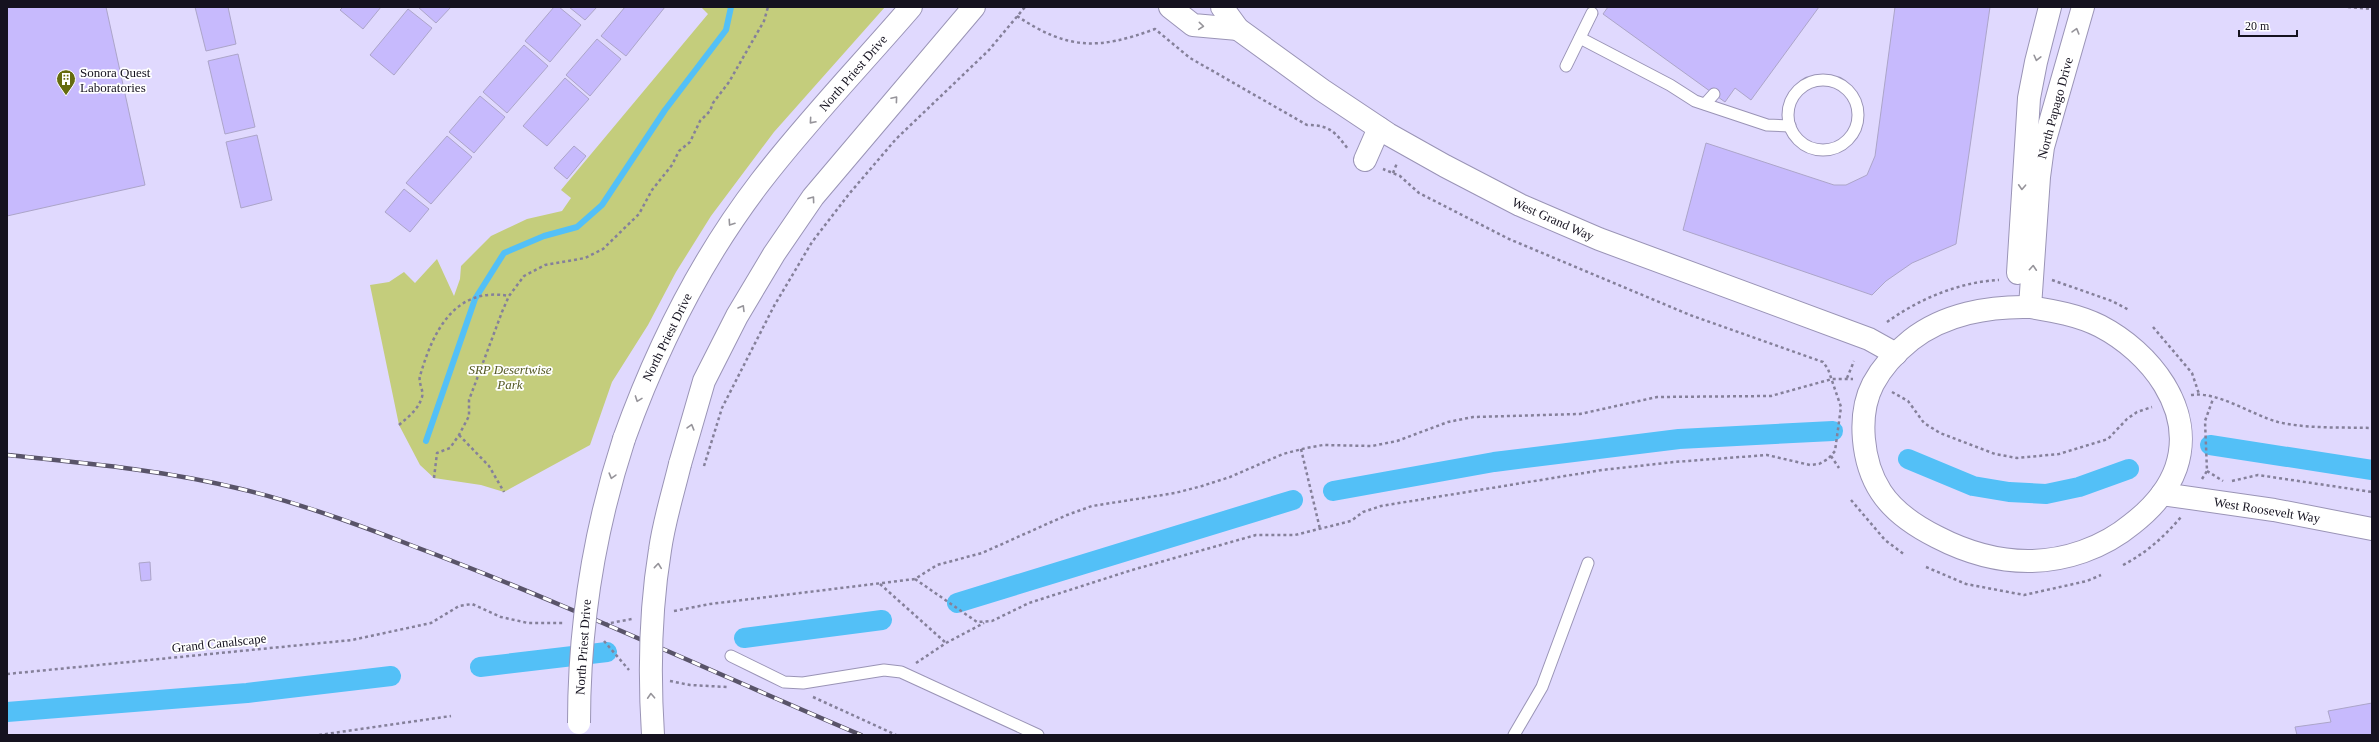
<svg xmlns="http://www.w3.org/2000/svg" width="2379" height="742" viewBox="0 0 2379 742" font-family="Georgia,serif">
  <rect width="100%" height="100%" fill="#e0d9fe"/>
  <path fill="#c4cd7c" d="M701,7H885L774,132L711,216L676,272L648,325L612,382L590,445L504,492L481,485L434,478L420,465L399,425L370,285L389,282L404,272L415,283L437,259L454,296L460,279L461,266L491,236L527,219L562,211L571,198L561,190L708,14Z"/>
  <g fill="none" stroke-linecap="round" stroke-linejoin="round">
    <path stroke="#53c0f7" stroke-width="6" d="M426,441L475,299L504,253L544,236L577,227L602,205L665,110L726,30L731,7"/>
    <g stroke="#53c0f7" stroke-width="20">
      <path d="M2210,445L2372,470"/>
      <path d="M1908,459L1973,486L2009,492L2046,494L2079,487L2129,469"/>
      <path d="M1333,491L1494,462L1679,439L1833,431"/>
      <path d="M957,603L1293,500"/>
      <path d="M744,638L882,620"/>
      <path d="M480,667L607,652"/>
      <path d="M7,712L247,693L391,676"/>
    </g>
  </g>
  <g fill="#c7bafd" stroke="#aca5c9">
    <path d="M7,7H106L145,185L7,216Z"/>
    <path d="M195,7H228L236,44L206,51Z"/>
    <path d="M343,7H381L363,29L340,10Z"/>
    <path d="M418,7H451L436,23Z"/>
    <path d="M554,7H559L581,25L550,62L525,41Z"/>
    <path d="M569,7H597L585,20Z"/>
    <path d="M625,7H665L626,56L601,36Z"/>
    <path d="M1608,7H1819L1751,100L1735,88L1725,102L1603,14Z"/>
    <path d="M1895,7H1990L1956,244L1912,263L1886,281L1872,295L1683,230L1706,143L1834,185H1846L1867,175L1875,156Z"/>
    <path d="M408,9L432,28L394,75L370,55Z"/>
    <path d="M597,39L621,59L590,96L566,75Z"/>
    <path d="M524,45L548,66L507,113L483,92Z"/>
    <path d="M238,54L255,127L225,134L208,61Z"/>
    <path d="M565,78L589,99L547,146L523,126Z"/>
    <path d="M480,96L505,117L474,153L449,132Z"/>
    <path d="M257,135L272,200L241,208L226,142Z"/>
    <path d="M447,136L472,157L431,204L406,183Z"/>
    <path d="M574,146L586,156L567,179L554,168Z"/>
    <path d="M404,189L429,209L410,232L385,212Z"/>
    <path d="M150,562L151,580L141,581L139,563Z"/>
    <path d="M2372,703V735H2297L2295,727L2331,722L2328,711Z"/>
  </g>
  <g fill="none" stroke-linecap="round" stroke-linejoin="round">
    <g stroke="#9a94b6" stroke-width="13">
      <g id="service">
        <path d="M1580,38L1670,85L1695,101L1767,125L1790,126"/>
        <path d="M1566,66L1592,13"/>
        <circle cx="1823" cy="115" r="35"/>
        <path d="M1705,104L1714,94"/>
        <path d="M731,656L784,682L803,683L884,670L901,672L1038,735"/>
        <path d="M1514,735L1542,687L1588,563"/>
      </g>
    </g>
    <g stroke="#9a94b6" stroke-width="24">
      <g id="minor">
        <path d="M1170,7L1193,25L1238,29"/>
        <path d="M1222,7L1238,29L1322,90L1388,134L1445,166L1520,205L1599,239L1869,339L1896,354"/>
        <path d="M1365,160L1379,128"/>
        <path d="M2018,273L2029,98L2036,62L2050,7"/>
        <path d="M2030,307C2054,311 2078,315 2100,326C2150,352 2196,409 2176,468C2168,491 2150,510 2132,524C2103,548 2065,561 2028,561C1995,561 1966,552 1937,537C1917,527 1894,512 1881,492C1862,463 1857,415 1873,384C1882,367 1896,352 1911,340C1944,314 1989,306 2030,307Z"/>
        <path d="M2030,307L2039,177L2043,147L2083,7"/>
        <path d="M2162,494L2274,510L2372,529"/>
      </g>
    </g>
    <g stroke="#9a94b6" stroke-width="24">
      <g id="secondary">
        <path d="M624,439C657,347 701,259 761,181C807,121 861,65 911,7"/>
        <path d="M680,464L704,381L737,316L774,254L813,197L974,7"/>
      </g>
    </g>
    <g stroke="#85809a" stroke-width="2.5" stroke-dasharray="3 3" stroke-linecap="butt">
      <path d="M2348,7L2372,9"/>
      <path d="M1017,16C1068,50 1098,50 1155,29L1190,58L1307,125C1330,125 1335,132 1348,149"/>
      <path d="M1393,173L1397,163"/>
      <path d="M2052,280L2112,301L2129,310"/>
      <path d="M1887,322C1919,299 1959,282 1999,280"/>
      <path d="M2153,327L2192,373L2199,394"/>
      <path d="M1847,378L1854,361"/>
      <path d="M1892,392L1908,401L1924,423L1940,433L1995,454L2017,458L2059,454L2108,439L2127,419L2137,412L2152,407"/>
      <path d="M2191,395C2218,391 2252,415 2278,422C2308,429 2341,427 2372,428"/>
      <path d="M399,425C408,417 418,410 422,397C424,390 418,383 420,376C433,331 455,286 509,296"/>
      <path d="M459,435L489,466L504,492"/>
      <path d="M1301,449L1320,529"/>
      <path d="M1831,456L1839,468"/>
      <path d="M704,466L722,408L774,306L812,242L849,194L896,139L989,50L1025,7"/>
      <path d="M2207,471L2223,481"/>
      <path d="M434,478L437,453L450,448L459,435L469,416V400L502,312L509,296L524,276L545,265L585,258L603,249L639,214L652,190L672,165L679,151L690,142L700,121L710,111L713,103L729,82L764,21L768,7"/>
      <path d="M2202,479L2207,471L2205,421L2213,399"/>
      <path d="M2232,481L2258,475L2372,492"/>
      <path d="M1851,500L1885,540L1905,555"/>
      <path d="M2123,565C2146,553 2164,537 2181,517"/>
      <path d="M1926,567L1966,584L2024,595L2087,581L2101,575"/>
      <path d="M915,579L977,622L992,621L1029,603L1132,570L1256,535H1295L1351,521L1363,512L1381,506L1602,470L1674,462L1767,455L1810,465L1819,464L1828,459L1835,451L1841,407L1828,369L1823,362L1690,315L1509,239L1419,193L1400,176L1383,169"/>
      <path d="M880,584L946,643"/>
      <path d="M674,611L710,604L915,579L937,565L982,553L1067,515L1092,506L1175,493L1202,486L1230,477L1283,454L1306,448L1323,445L1372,446L1397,441L1448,422L1473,417L1580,414L1657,397L1771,396L1832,379H1853"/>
      <path d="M605,624L632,619"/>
      <path d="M604,641L629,670"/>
      <path d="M916,663L946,643L984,623"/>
      <path d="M7,674L352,640L431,623L459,606L472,604L501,617L528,623H564"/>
      <path d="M670,681L690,685L727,687"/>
      <path d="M813,697L896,735"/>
      <path d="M319,735L451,716"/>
    </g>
    <use href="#service" stroke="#fff" stroke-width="11"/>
    <use href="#minor" stroke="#fff" stroke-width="22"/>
    <use href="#secondary" stroke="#fff" stroke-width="22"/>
    <g stroke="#595469" stroke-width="4.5">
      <path id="rail" d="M7,455C85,463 164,470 241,489C300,503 357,524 413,546C565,603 712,672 861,735"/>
    </g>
    <use href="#rail" stroke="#fff" stroke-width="3" stroke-dasharray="9" stroke-linecap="butt"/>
    <g stroke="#9a94b6" stroke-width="24" stroke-linecap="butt">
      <g id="secondary-bridge">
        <path d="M579,723C579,626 594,531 624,439"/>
        <path d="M653,735C649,673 650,611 660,550C664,521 673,493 680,464"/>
      </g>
    </g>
    <use href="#secondary-bridge" stroke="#fff" stroke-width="22"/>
  </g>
  <defs><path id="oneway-chevron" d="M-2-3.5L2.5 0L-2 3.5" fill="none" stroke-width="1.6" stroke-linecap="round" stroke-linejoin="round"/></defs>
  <g stroke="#96949a">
    <use href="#oneway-chevron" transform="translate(1201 26) rotate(5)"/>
    <use href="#oneway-chevron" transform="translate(2076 31) rotate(-74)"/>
    <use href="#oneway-chevron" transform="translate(2037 58) rotate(104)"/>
    <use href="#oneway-chevron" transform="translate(895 99) rotate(-50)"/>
    <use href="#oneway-chevron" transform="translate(812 121) rotate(131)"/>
    <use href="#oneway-chevron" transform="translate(2022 187) rotate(93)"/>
    <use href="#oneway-chevron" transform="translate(812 199) rotate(-54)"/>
    <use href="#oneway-chevron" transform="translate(731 223) rotate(124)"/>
    <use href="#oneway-chevron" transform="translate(2033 268) rotate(-86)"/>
    <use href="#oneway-chevron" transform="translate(742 308) rotate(-59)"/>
    <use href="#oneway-chevron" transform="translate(638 399) rotate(110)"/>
    <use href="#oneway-chevron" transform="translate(691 427) rotate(-74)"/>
    <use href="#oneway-chevron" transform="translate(612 476) rotate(106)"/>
    <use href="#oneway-chevron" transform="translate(658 566) rotate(-84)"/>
    <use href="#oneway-chevron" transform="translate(651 696) rotate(-93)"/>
  </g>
  <defs>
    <g id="building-pin" transform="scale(1)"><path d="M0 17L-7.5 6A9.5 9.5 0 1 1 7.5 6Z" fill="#656b0f" stroke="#fff"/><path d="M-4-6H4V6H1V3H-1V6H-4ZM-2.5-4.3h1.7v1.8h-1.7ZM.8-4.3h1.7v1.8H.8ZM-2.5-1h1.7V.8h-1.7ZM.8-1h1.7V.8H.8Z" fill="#fff"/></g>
  </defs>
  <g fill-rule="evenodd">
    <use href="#building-pin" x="66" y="79"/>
  </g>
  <g text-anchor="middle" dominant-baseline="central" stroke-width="3.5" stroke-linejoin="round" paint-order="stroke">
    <g font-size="13" fill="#15121f" stroke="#fff" text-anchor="start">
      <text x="80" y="72">Sonora Quest<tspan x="80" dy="15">Laboratories</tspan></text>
    </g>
    <g font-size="13" fill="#15121f" stroke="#fff">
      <text transform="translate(853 73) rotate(-49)">North Priest Drive</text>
      <text transform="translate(2055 108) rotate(-75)">North Papago Drive</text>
      <text transform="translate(1553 219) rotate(24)">West Grand Way</text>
      <text transform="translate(667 337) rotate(-64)">North Priest Drive</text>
      <text transform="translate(2267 510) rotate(9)">West Roosevelt Way</text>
      <text transform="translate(219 643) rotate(-6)">Grand Canalscape</text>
      <text transform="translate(583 647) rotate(-86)">North Priest Drive</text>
    </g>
    <g font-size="13" font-style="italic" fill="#555a25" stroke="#fff">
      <text x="510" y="369">SRP Desertwise<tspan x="510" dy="15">Park</tspan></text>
    </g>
  </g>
  <rect width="2379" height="742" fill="none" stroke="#15121f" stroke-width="16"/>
  <path d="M2239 30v6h58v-6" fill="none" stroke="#15121f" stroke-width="2"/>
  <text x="2245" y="30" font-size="12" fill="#15121f" stroke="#ffffff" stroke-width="3" paint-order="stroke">20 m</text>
</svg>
